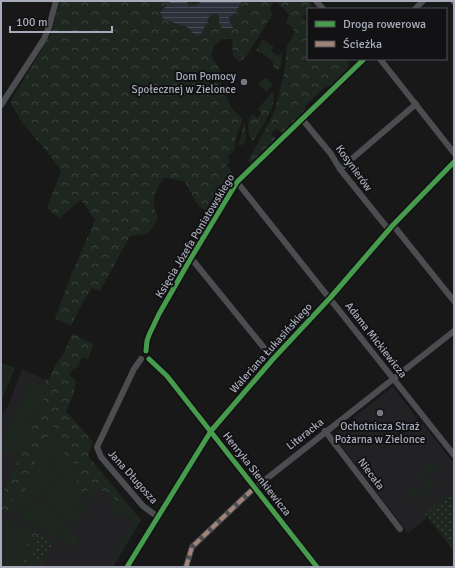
<svg xmlns="http://www.w3.org/2000/svg" width="455" height="568" viewBox="0 0 455 568" font-family="Signika,sans-serif">
  <defs>
    <pattern id="forest-crowns" width="20" height="18" patternUnits="userSpaceOnUse"><rect width="20" height="18" fill="#1d261f"/><path d="M2 6a3 3 0 1 1 6 0M12 15a3 3 0 1 1 6 0" fill="none" stroke="#3b433d"/></pattern>
    <pattern id="park-dots" width="8" height="8" patternUnits="userSpaceOnUse"><rect width="8" height="8" fill="#1d261f"/><path d="M2 2h.1M6 6h.1" fill="none" stroke="#3b433d" stroke-width="1.8" stroke-linecap="round"/></pattern>
    <pattern id="water-rules" width="6" height="5" patternUnits="userSpaceOnUse"><rect width="6" height="5" fill="#2a313b"/><path d="M0 2.5h6" fill="none" stroke="#464c55"/></pattern>
  </defs>
  <rect width="100%" height="100%" fill="#181818"/>
  <g fill="#222224">
    <path d="M1,363L15,368L1,401Z"/>
    <path d="M22,369L74,393L66,411L93,442L88,456L141,520L113,567H23L1,519V415L8,406Z"/>
    <path d="M393,387L421,424L422,423L454,463V497L452,499L449,496L425,514L427,518L408,533L333,435L352,421L353,418Z"/>
  </g>
  <g fill="#1d261f">
    <path d="M1,363L15,368L1,401V393L4,389L1,388V385H4L10,371L1,367Z"/>
    <path d="M31,380L48,387L33,421L16,414Z"/>
    <path d="M15,415L33,422L17,457L1,449Z"/>
    <path d="M53,432C57,436 62,440 61,446C59,452 50,453 49,460C47,470 57,476 65,475L16,512H11C16,507 14,505 13,498L25,491L34,476L37,450L45,439Z"/>
    <path d="M62,448L63,453C70,456 72,461 78,464C70,466 71,470 65,473C56,478 48,464 52,457C54,453 59,451 62,448Z"/>
    <path d="M431,462L435,467L440,463L442,464L420,481L416,476V474Z"/>
    <path d="M79,466L80,474L74,487L84,493L66,523L45,495V493L64,478L74,467Z"/>
    <path d="M431,479L436,486L424,496L418,489Z"/>
    <path d="M403,487L416,490L422,497L415,503Z"/>
    <path d="M90,489L95,492L72,530L68,525Z"/>
    <path d="M42,496L63,524L55,536L17,515Z"/>
    <path d="M111,496C119,503 118,506 130,507L141,520L117,559L113,556L134,523L132,522L133,520L123,514L122,516L109,507L111,504L109,503Z"/>
    <path d="M1,519L29,529L23,567H1Z"/>
    <path d="M29,556L41,563L42,565L40,567H27L26,565Z"/>
  </g>
  <g fill="url(#forest-crowns)">
    <path d="M60,1H309L315,9H308V13L302,17L308,25V59H348V62L350,66L332,85L324,88L304,107L306,109L282,133L276,129L271,134L276,138L251,164L248,161L267,126L275,110L284,74L287,46L295,32L287,22L289,14L275,1L270,8L272,15L247,55L240,62L233,56L232,39H222L213,47L211,56L221,71V85L232,109L243,119L237,134L234,150L227,157L230,161L226,165L233,173V178L213,208L207,211L199,207L185,182L164,177C155,193 149,199 158,217C151,234 147,235 130,236L100,291L92,288L83,302L71,326L55,318L71,275L95,220L81,200L59,218L47,208L61,171L45,149L23,124L10,102L51,34Z"/>
    <path d="M264,40L274,47L271,50L277,56L281,53L282,54L281,65L278,71L273,66V62L265,55L256,51L262,41Z"/>
    <path d="M267,78L271,82L272,86L266,92L258,84L263,79Z"/>
    <path d="M272,92L274,93C275,110 262,126 254,140H251C248,132 246,120 253,114L257,118L261,113L258,109Z"/>
    <path d="M244,124H245L246,140L244,144L238,146Z"/>
    <path d="M72,333L93,344L92,349L88,359L82,357L78,366L72,370L69,375L76,381L74,393L66,411L93,442L88,456L130,507C116,506 120,503 111,496C107,493 103,491 99,489L95,492L90,489C94,479 95,468 82,465C79,464 76,464 73,462C69,459 68,455 63,453L62,439L53,428L50,416L40,412C41,403 46,395 49,387L44,379H49L56,364L65,351Z"/>
    <path d="M39,413L49,417L50,427L53,432C47,437 39,443 37,451C34,459 36,468 34,476C31,487 22,493 13,498C14,505 17,507 11,512H7L1,508V497Z"/>
    <path d="M79,466C97,469 93,483 85,494L74,487L80,474Z"/>
    <path d="M65,526L78,543L75,548L58,537Z"/>
    <path d="M29,529L42,534L29,556L26,565L27,567H23Z"/>
  </g>
  <g fill="url(#park-dots)">
    <path d="M449,495L452,499L454,497V551L425,514Z"/>
    <path d="M42,534L54,542L41,563L29,556Z"/>
  </g>
  <path fill="url(#water-rules)" d="M171,1H187L188,7L196,5L202,1H242L235,14L229,17L230,23L233,28H222L219,23V15L216,13L211,14C206,21 205,31 198,36L193,33L187,27L163,19L160,12Z"/>
  <g fill="none" stroke-linecap="round" stroke-linejoin="round">
    <g stroke="#4c4d51" stroke-width="6">
      <path d="M316,1L323,9"/>
      <path d="M453,1L454,2"/>
      <path d="M415,9L423,1"/>
      <path d="M380,59L454,153"/>
      <path d="M1,105L44,39L49,27L56,1"/>
      <path d="M302,119L331,154L340,169L389,230"/>
      <path d="M340,169L416,104"/>
      <path d="M237,182L454,455"/>
      <path d="M393,225L454,301"/>
      <path d="M191,258L273,359"/>
      <path d="M146,351L147,341L149,335L159,314L191,258L237,182L364,59"/>
      <path d="M141,359L134,369L97,447L101,457L143,506L158,517"/>
      <path d="M149,359L167,376L317,567"/>
      <path d="M325,431L400,529"/>
      <path d="M127,567L211,431L273,359L330,298L393,225L454,162"/>
      <path d="M186,567L192,547L251,491L454,331"/>
    </g>
    <path stroke="#a18479" stroke-width="4" stroke-dasharray="8 4" stroke-linecap="butt" d="M186,567L192,547L255,487"/>
    <g stroke="#121214" stroke-width="8">
      <g id="cycleway">
        <path d="M146,351L147,341L149,335L159,314L191,258L237,182L364,59"/>
        <path d="M149,359L167,376L317,567"/>
        <path d="M127,567L211,431L273,359L330,298L393,225L454,162"/>
      </g>
    </g>
    <use href="#cycleway" stroke="#469c4c" stroke-width="5"/>
  </g>
  <g fill="#767881" stroke="#121214" stroke-width="1.5">
    <circle cx="244" cy="82" r="4"/>
    <circle cx="380" cy="413" r="4"/>
  </g>
  <g text-anchor="middle" dominant-baseline="central" stroke-width="4" stroke-linejoin="round" paint-order="stroke">
    <g font-size="11" fill="#a8acba" stroke="#121214" text-anchor="end">
      <text x="236" y="76">Dom Pomocy<tspan x="236" dy="13">Społecznej w Zielonce</tspan></text>
      <text x="380" y="426" text-anchor="middle">Ochotnicza Straż<tspan x="380" dy="13">Pożarna w Zielonce</tspan></text>
    </g>
    <g font-size="11" fill="#a8acba" stroke="#121214">
      <text transform="translate(354 168) rotate(54)">Kosynierów</text>
      <text transform="translate(195 236) rotate(-59)">Księcia Józefa Poniatowskiego</text>
      <text transform="translate(376 340) rotate(52)">Adama Mickiewicza</text>
      <text transform="translate(271 348) rotate(-48)">Waleriana Łukasińskiego</text>
      <text transform="translate(305 434) rotate(-38)">Literacka</text>
      <text transform="translate(257 474) rotate(52)">Henryka Sienkiewicza</text>
      <text transform="translate(371 474) rotate(53)">Niecała</text>
      <text transform="translate(133 477) rotate(48)">Jana Długosza</text>
    </g>
  </g>
  <rect width="455" height="568" fill="none" stroke="#a8acba" stroke-width="4"/>
  <rect x="307" y="8" width="140" height="52" fill="#121214" stroke="#4e5056"/>
  <rect x="315" y="21" width="20" height="6" fill="#469c4c" stroke="#4e5056"/>
  <text x="343" y="28" font-size="12" fill="#a8acba">Droga rowerowa</text>
  <rect x="315" y="41" width="20" height="6" fill="#a18479" stroke="#4e5056"/>
  <text x="343" y="48" font-size="12" fill="#a8acba">Ścieżka</text>
  <path d="M10 26v6h102v-6" fill="none" stroke="#a8acba" stroke-width="2"/>
  <text x="16" y="26" font-size="12" fill="#a8acba" stroke="#121214" stroke-width="3" paint-order="stroke">100 m</text>
</svg>
